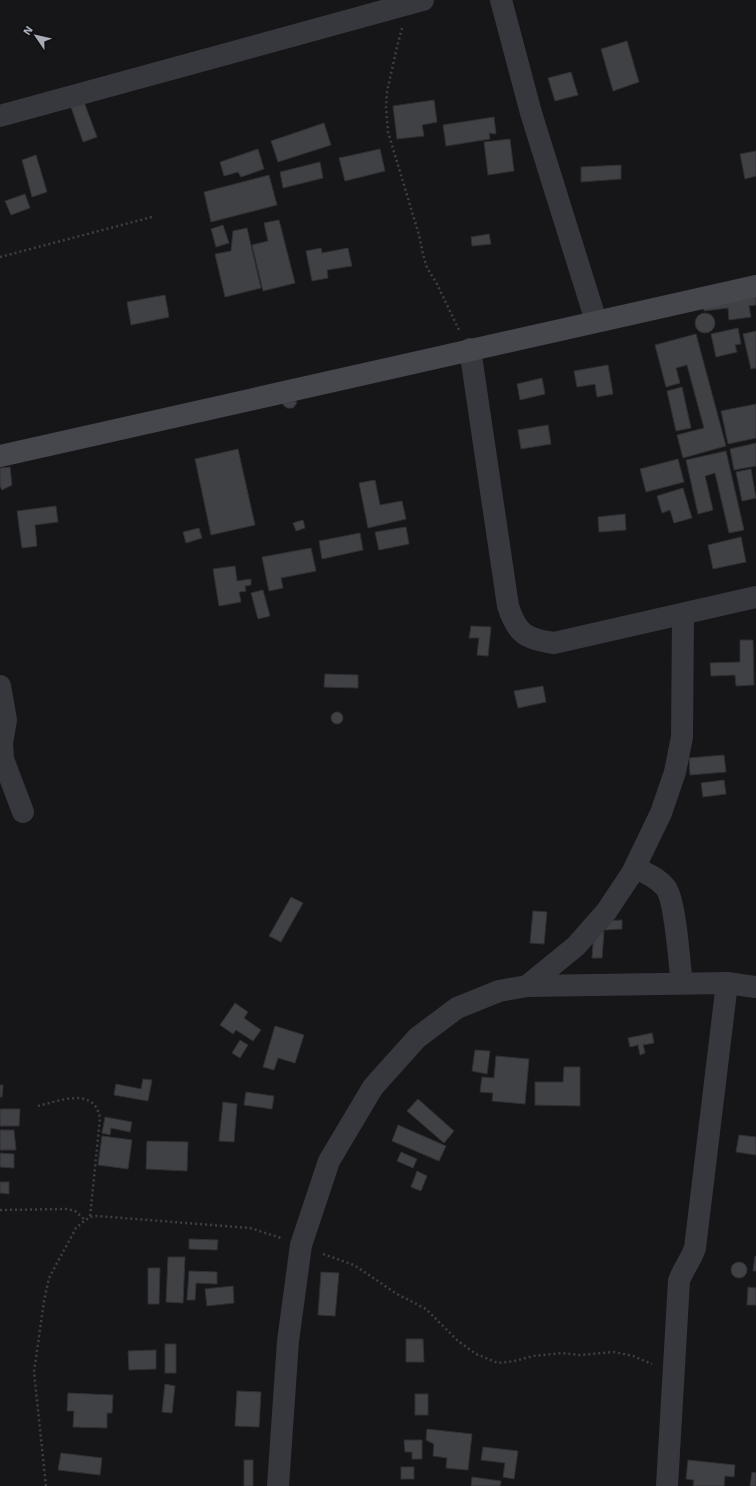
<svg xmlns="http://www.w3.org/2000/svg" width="756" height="1486" viewBox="0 0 756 1486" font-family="'Work Sans',sans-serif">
  <rect width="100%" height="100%" fill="#161618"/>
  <g fill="#404145" stroke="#303034">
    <path d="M627,41L639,82L613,91L601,49Z"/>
    <path d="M571,72L578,95L555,101L548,78Z"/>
    <path d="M434,100L437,122L422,125L424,136L397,139L393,106Z"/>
    <path d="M84,102L97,137L83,142L71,107Z"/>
    <path d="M494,117L496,134L489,133L490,139L446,146L443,125Z"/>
    <path d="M324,123L331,145L278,162L271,141Z"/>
    <path d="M510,139L514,171L488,175L484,142Z"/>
    <path d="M258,149L264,169L241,177L238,172L224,176L220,162Z"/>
    <path d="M380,149L385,171L345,181L339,158Z"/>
    <path d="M756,151V176L745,179L740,154Z"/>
    <path d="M36,155L47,192L32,197L22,160Z"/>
    <path d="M320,162L323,178L283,188L280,172Z"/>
    <path d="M621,165V179L581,182V167Z"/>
    <path d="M269,175L277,205L211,222L204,192Z"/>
    <path d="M25,194L30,208L11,215L5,201Z"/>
    <path d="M279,220L295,283L263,291L252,245L268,241L264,223Z"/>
    <path d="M223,225L229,243L216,247L211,229Z"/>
    <path d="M247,228L261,288L225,297L215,254L231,251L233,231Z"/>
    <path d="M489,234L491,244L472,246L471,237Z"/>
    <path d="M321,248L322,253L348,248L352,266L327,270L328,278L312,281L306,251Z"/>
    <path d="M756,286V305L749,306L751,317L729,320L728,308L704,311L702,294Z"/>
    <path d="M165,295L169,317L131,325L127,302Z"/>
    <circle cx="705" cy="323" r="10"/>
    <path d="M738,328L741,344L735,345L737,352L716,357L711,334Z"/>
    <path d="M756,331V368L751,369L743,334Z"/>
    <path d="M696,334L726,446L683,458L677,435L704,428L687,365L676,368L680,383L666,387L655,345Z"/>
    <path d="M608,365L613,394L597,397L595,384L577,387L574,371Z"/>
    <path d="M542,378L545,394L520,400L517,384Z"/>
    <path d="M682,387L691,428L676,431L667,391Z"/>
    <path d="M296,401L297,403L293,408H287L283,405V403Z"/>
    <path d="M756,404V438L728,444L721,411Z"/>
    <path d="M548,425L551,444L521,449L518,430Z"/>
    <path d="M756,443V466L734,470L730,449Z"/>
    <path d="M238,449L255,525L211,535L195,459Z"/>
    <path d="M726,451L744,530L729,533L715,473L705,476L713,510L698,514L686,460Z"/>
    <path d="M678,459L684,482L646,492L640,469Z"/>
    <path d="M10,467L12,485L2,490L0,486V468Z"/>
    <path d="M751,469L756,498L742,501L736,472Z"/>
    <path d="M375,480L380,505L402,501L406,519L368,528L359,483Z"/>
    <path d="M683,488L692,518L674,523L670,510L662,513L657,496Z"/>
    <path d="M56,506L58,522L35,525L37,546L22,548L17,511Z"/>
    <path d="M625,514L626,530L599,532L598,517Z"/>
    <path d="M303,520L305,528L296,531L293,523Z"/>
    <path d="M406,527L409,544L379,550L375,532Z"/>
    <path d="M199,528L202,538L186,543L183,532Z"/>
    <path d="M360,533L363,550L322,559L319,541Z"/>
    <path d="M741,537L746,562L713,569L708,545Z"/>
    <path d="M311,548L316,571L281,578L283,588L269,591L262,557Z"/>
    <path d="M235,566L237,581L251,579V585L245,586L246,591L239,592L241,602L219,606L213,569Z"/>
    <path d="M263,590L270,616L258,619L251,593Z"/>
    <path d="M471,626L491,627L488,656L477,655L479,638H469Z"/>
    <path d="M740,640H753L754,685L736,686L735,675L711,676L710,663L740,662Z"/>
    <path d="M325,674L358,675V688L324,687Z"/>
    <path d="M543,686L546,702L518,708L514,691Z"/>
    <circle cx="337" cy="718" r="6"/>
    <path d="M724,755L726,772L690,775L689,758Z"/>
    <path d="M724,780L726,794L703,797L701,783Z"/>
    <path d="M291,897L303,903L281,942L269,936Z"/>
    <path d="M533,911L547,912L544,944L530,943Z"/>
    <path d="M622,920V929L605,930V921Z"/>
    <path d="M594,931L604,932L602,958H592Z"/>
    <path d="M235,1003L248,1012L244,1018L261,1030L253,1041L236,1030L233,1034L220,1025Z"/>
    <path d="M275,1026L304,1035L295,1063L278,1058L274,1070L263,1067Z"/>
    <path d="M652,1033L654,1043L643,1045L645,1053L640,1055L638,1045L630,1047L628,1038Z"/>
    <path d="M240,1040L248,1045L240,1058L232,1053Z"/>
    <path d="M475,1050L490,1051L487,1074L472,1071Z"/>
    <path d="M496,1056L529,1059L525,1104L492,1101L493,1093L480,1092L482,1077L494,1078Z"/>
    <path d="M564,1067H580V1106L535,1105V1082H563Z"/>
    <path d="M143,1079L152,1080L148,1101L114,1095L116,1084L141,1089Z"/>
    <path d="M0,1085H3L2,1097H0Z"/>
    <path d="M246,1092L274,1096L272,1109L244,1105Z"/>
    <path d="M418,1099L454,1131L444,1143L407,1111Z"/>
    <path d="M223,1102L237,1104L234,1142L219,1141Z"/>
    <path d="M0,1109H20L19,1126H0Z"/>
    <path d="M105,1117L132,1122L130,1132L111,1128L110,1135L102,1133Z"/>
    <path d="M398,1125L446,1146L439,1161L392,1141Z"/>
    <path d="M0,1130H14L16,1150H0Z"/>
    <path d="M739,1135L756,1137V1155L736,1152Z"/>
    <path d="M102,1136L132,1140L128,1169L98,1165Z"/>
    <path d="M147,1141L188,1142L187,1171L146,1169Z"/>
    <path d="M401,1152L417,1159L413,1168L397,1161Z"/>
    <path d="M0,1153L14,1154V1168L0,1167Z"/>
    <path d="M417,1171L427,1176L421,1191L411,1187Z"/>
    <path d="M0,1182H9V1194L0,1193Z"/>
    <path d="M189,1239L218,1240L217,1250L189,1249Z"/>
    <path d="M755,1256L756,1257V1271H753Z"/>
    <path d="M168,1257H185L183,1303L166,1302Z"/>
    <circle cx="739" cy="1270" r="8"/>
    <path d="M148,1268H160L159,1304H148Z"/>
    <path d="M189,1271L217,1272V1284L196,1283L195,1300H187Z"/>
    <path d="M321,1272L339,1273L335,1316L318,1315Z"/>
    <path d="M233,1286L234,1303L207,1306L205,1289Z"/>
    <path d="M748,1287L756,1288V1305H747Z"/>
    <path d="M406,1339H423L424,1362H406Z"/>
    <rect x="165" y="1344" width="11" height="29"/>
    <path d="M156,1350V1369L129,1370L128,1351Z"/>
    <path d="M165,1384L175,1386L172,1413L162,1412Z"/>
    <path d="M237,1391L261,1392L259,1427L235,1426Z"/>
    <path d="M68,1393L113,1395L112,1413H107V1428L73,1427L74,1411H67Z"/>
    <rect x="415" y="1394" width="13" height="21"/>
    <path d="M427,1429L472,1434L468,1470L446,1468L447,1458L433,1456L434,1444L426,1440Z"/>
    <path d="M404,1440H422V1459H412V1452H405Z"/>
    <path d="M483,1447L518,1451L514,1479L503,1477L505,1463L481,1460Z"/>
    <path d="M61,1453L102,1458L100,1475L58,1470Z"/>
    <rect x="244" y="1460" width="9" height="26"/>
    <path d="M688,1460L735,1465L734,1477L725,1476L724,1486H693L694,1480L686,1479Z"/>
    <rect x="401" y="1467" width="13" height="12"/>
    <path d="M752,1472L756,1473V1486H750Z"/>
    <path d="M472,1477L501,1481L500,1486H471Z"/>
  </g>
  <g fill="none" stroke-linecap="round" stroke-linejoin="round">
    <g stroke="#3d3f44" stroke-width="2.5" stroke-dasharray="2 3" stroke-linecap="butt">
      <path d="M402,28L397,47L387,92L386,107L388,132L419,235L423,254L427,268L436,282L459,330"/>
      <path d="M0,257L152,217"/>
      <path d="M38,1106C59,1101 94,1086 100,1118L90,1217"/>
      <path d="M0,1210L67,1209L75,1211L85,1220"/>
      <path d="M323,1254L354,1265L397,1294L426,1309L458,1341L476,1354L498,1363L515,1361L533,1356L562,1353L579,1355L614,1352L633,1356L652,1364"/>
      <path d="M46,1486L34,1372L44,1301L49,1278L76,1228L83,1222L90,1217L97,1216L250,1228L281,1238"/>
    </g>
    <g stroke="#37383d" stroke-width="22">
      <path d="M501,0L531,113L596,321"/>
      <path d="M0,116L423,0"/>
      <path d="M470,349L508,606C517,634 526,639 554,643L756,597"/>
      <path d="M0,686L6,720L2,743L3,759L23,812"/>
      <path d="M635,868C646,873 658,878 666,888C676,903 679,963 682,983"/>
      <path d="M527,986L576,946L606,912L632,873L661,813L675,772L682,737L683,614"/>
      <path d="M278,1486L288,1341L301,1245L329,1161L373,1087L417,1038L457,1008L499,991L527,986L727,983L756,987"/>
      <path d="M667,1486L679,1281C683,1269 691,1260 695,1248L727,983"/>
    </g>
    <path stroke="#45474d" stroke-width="22" d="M0,456L756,286"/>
  </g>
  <g transform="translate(36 36) rotate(304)" stroke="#111113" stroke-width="3" paint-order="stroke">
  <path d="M0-3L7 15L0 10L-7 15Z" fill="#a8adb8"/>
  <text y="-6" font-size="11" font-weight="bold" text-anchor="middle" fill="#a8adb8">N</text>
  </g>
</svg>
